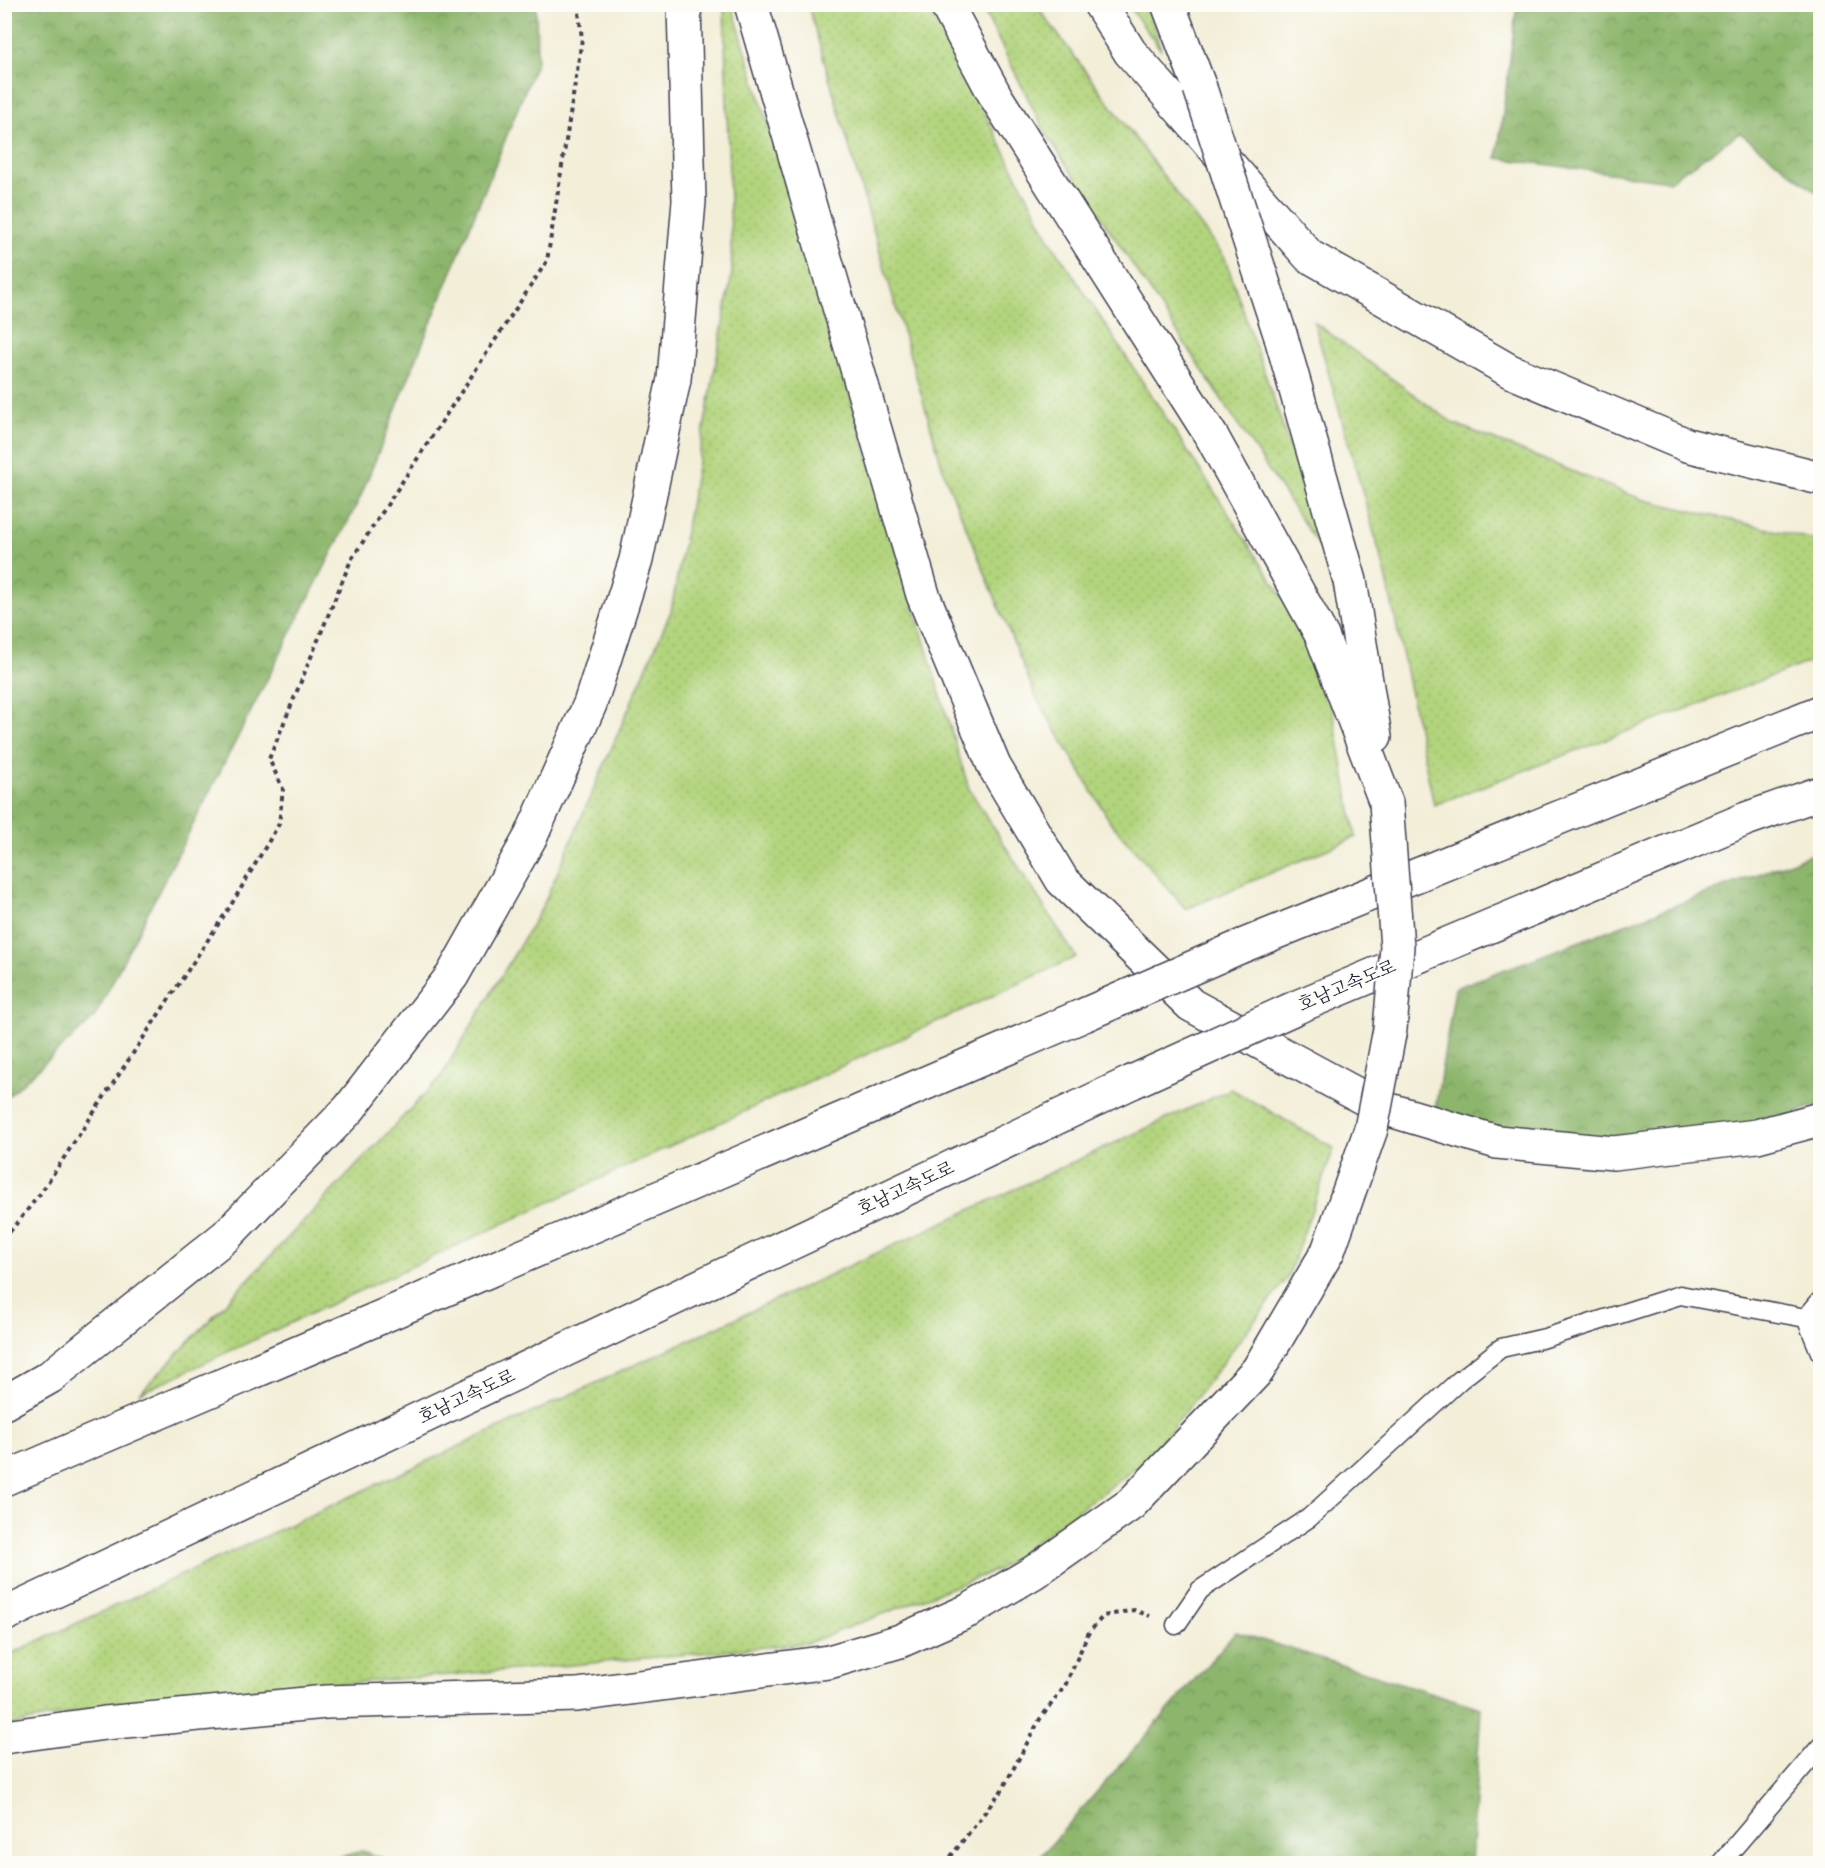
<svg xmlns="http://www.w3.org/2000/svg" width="1825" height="1868" viewBox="0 0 1825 1868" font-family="'Libre Bodoni','Noto Serif KR',serif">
  <defs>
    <pattern id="grass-dots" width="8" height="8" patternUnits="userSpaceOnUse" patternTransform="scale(1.5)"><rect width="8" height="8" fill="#b2d47d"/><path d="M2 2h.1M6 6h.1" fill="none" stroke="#99b66d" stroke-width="1.8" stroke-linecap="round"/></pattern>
    <pattern id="forest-crowns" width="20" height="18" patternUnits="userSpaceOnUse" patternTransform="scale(1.5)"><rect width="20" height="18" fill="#8db66c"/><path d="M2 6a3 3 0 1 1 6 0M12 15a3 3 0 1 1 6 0" fill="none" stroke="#73945a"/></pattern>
  </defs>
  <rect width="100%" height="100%" fill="#fdfcf7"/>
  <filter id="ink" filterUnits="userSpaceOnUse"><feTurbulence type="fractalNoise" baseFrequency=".0167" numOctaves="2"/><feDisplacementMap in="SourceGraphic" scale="12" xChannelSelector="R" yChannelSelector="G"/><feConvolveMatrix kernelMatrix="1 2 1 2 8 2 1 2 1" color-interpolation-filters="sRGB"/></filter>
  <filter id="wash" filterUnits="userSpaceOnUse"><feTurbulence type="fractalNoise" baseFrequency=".008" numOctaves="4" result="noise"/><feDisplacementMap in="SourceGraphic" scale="24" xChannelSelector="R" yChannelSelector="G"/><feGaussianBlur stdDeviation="1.35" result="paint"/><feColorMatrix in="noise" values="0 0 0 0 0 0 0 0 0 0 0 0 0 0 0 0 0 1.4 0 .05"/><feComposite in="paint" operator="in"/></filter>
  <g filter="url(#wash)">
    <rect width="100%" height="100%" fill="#f3eed8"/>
    <g fill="url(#grass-dots)" stroke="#6a7b5c" stroke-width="1.5">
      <path d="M724,5H732L969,789L1076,957L140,1393L440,1078L542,908L671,611L732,274Z"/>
      <path d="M808,5H929L1050,240L1290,608L1330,696L1356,837L1186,909L1111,823L1036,697L945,476Z"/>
      <path d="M981,5H1036L1225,258L1330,563L1046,134Z"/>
      <path d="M1128,5H1147L1161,50Z"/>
      <path d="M1314,322L1453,423L1641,499L1820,541V658L1434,805L1386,575Z"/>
      <path d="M1231,1089L1334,1148L1288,1277L1150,1458L997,1570L808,1643L550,1667L137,1700L5,1726L4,1657Z"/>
    </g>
    <g fill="url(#forest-crowns)" stroke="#586c54" stroke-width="1.5">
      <path d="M5,4L536,5L537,61L360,498L94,1018L5,1099Z"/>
      <path d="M1517,5H1820V195L1740,133L1669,181L1497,158Z"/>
      <path d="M1820,851V1104L1760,1125L1597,1151L1434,1116L1455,988Z"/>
      <path d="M1236,1632L1481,1708L1471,1863H1035Z"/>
      <path d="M362,1851L396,1863H316Z"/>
    </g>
  </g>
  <g filter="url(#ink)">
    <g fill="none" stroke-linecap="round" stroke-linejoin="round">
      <g stroke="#414153" stroke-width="21">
        <g id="lane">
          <path d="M1806,1318L1820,1352"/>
          <path d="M1176,1625L1200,1590L1309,1518L1460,1380L1501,1348L1545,1338L1680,1295L1806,1318L1820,1301"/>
          <path d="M1720,1864L1820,1747"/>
        </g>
      </g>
      <g stroke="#414153" stroke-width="36">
        <g id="highway">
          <path d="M751,4L923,595L994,766L1062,880L1191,1005L1380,1107L1497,1142L1614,1153L1757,1136L1820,1119"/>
          <path d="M946,4L996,97L1212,437L1322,636L1386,803"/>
          <path d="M1100,4L1130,52L1309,256L1510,371L1687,445L1820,478"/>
          <path d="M1168,4L1200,88"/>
          <path d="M1281,337L1350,581L1375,737"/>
          <path d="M1242,946L1820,712"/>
          <path d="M1297,1007L1746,819L1820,793"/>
          <path d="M4,1403L50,1377L226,1236L349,1109L452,976L531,836L590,704L636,560L674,379L689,201L684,4"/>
          <path d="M4,1479L1084,1015"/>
          <path d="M4,1615L1132,1082"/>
          <path d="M4,1737L105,1723L326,1702L577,1695L829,1662L900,1641L970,1610L1034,1572L1131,1504L1258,1370L1328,1251"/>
        </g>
      </g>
      <g stroke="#414153" stroke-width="4" stroke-dasharray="4.5 4.5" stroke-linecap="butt">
        <path d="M4,1239L40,1194L231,905L279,824L283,789L269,759L351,560L547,261L582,39L578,4"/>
        <path d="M945,1864L1002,1790L1040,1719L1065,1686L1088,1634L1103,1616L1134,1610L1150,1616"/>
      </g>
      <use href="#lane" stroke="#fff" stroke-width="18"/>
      <use href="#highway" stroke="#fff" stroke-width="33"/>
      <g stroke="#414153" stroke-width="36" stroke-linecap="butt">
        <g id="highway-bridge">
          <path d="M1200,88L1281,337"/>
          <path d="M1084,1015L1242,946"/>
          <path d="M1132,1082L1297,1007"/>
          <path d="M1328,1251L1371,1129L1390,1029L1397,947L1386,803"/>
        </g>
      </g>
      <use href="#highway-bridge" stroke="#fff" stroke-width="33"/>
    </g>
  </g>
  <g text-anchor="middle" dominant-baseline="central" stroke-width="4.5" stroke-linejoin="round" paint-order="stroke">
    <g font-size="18" fill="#22223b" stroke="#fdfcf7">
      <text transform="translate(1347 986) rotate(-23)">호남고속도로</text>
      <text transform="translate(906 1189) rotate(-25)">호남고속도로</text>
      <text transform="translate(467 1397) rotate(-25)">호남고속도로</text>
    </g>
  </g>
  <rect width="1825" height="1868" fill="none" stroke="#fdfcf7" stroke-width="24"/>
</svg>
